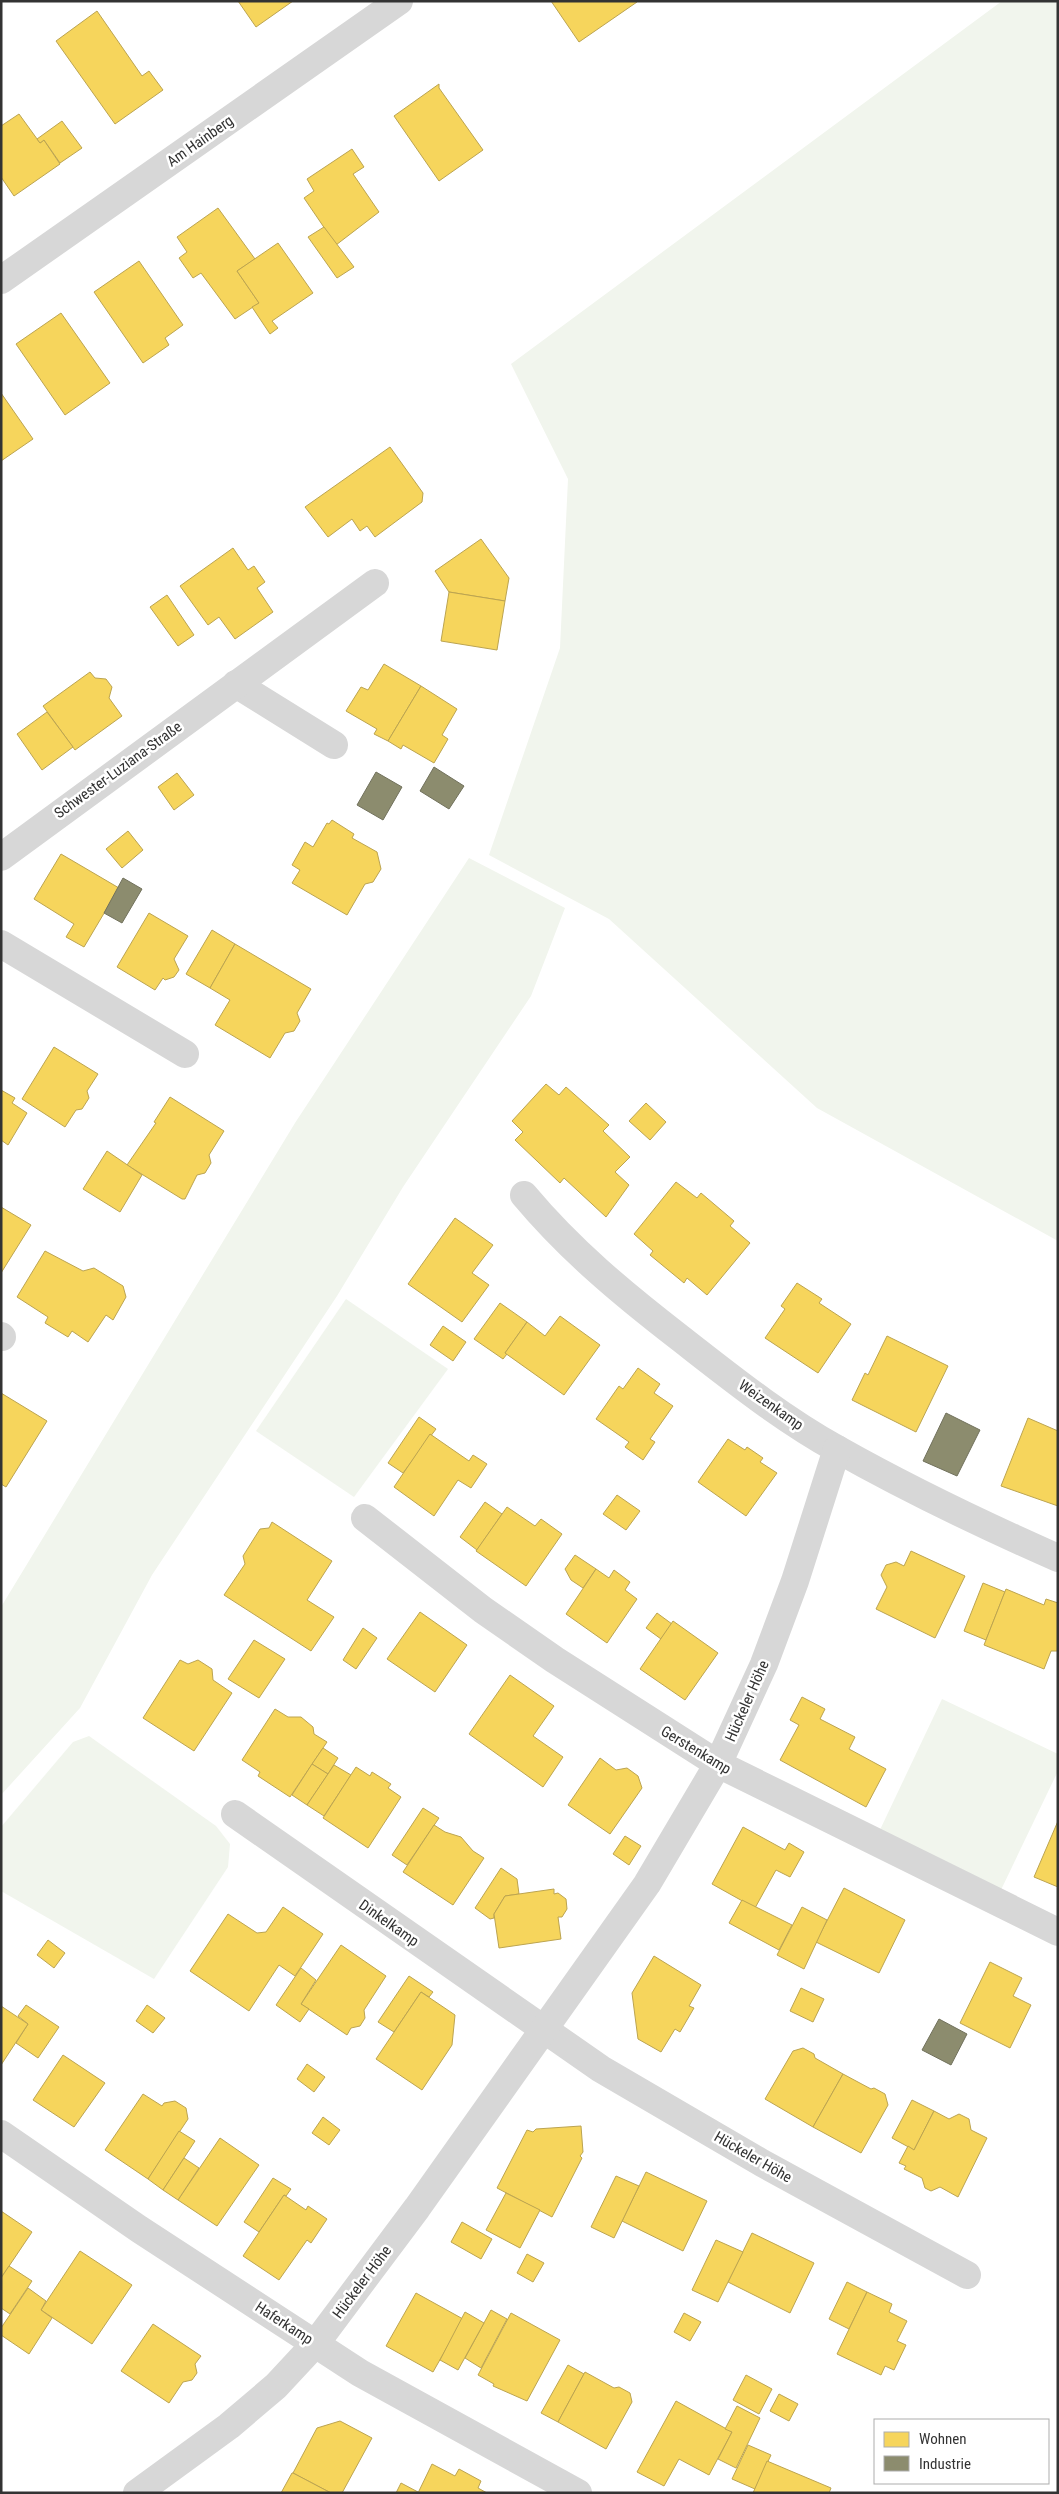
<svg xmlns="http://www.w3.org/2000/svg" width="1059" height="2494" viewBox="0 0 1059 2494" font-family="'Roboto Condensed',sans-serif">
  <rect width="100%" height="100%" fill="#fff"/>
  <g fill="#f1f5ed">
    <path d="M1002,1H1058V1241L817,1108L609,919L489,855L560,648L568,479L511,364Z"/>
    <path d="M469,858L565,908L531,996L403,1187L337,1296L152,1575L80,1708L1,1795V1607L295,1123Z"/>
    <path d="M346,1299L448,1369L354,1497L256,1431Z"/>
    <path d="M942,1699L1058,1754V1771L1000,1892L878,1834Z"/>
    <path d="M89,1736L216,1826L230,1844L228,1867L154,1979L1,1891V1827L73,1742Z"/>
  </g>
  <g fill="#f6d55c" stroke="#bca450">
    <path d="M238,1H293L256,27Z"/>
    <path d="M551,1H637V2L579,42Z"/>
    <path d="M97,11L142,76L149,71L163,90L115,124L56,41Z"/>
    <path d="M439,84V88L483,150L439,181L394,116Z"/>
    <path d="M19,114L40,143L44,140L60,164L14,196L1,177V126Z"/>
    <path d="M62,121L82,148L60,163L44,140L40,143L37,139Z"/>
    <path d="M352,149L364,167L353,174L379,212L336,245L304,198L314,191L307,179Z"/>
    <path d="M218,208L255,259L237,271L259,303L235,319L201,273L193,278L179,258L187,252L177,237Z"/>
    <path d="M324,227L354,267L337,278L308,237Z"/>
    <path d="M278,243L313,293L272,321L278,328L270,334L252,307L259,303L237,271Z"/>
    <path d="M139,261L183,325L165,338L169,345L143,363L94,292Z"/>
    <path d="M61,313L110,383L65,415L16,344Z"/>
    <path d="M1,393L33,439L1,461Z"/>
    <path d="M390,447L423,493L422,502L375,537L367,526L360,531L352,519L328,537L305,507Z"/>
    <path d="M481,539L509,578L505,601L449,592L435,571Z"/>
    <path d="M233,548L248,570L254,566L265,582L257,588L273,612L235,639L219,617L208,625L180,586Z"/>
    <path d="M449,592L505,601L497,650L441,641Z"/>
    <path d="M167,595L194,635L178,646L150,607Z"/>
    <path d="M384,664L421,686L388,741L374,734L377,729L346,711L361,687L368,690Z"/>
    <path d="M90,672L95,678L106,679L112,687L109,698L122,716L75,750L43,706Z"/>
    <path d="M421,686L457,709L442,735L448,739L434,763L403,745L401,749L388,741Z"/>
    <path d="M47,712L73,747L42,770L17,734Z"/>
    <path d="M177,773L194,795L174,810L158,787Z"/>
    <path d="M332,820L354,834L352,838L377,852L381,869L373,882L365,884L347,915L292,883L300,870L292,865L305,842L313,847L327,823L329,824Z"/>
    <path d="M128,831L143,850L122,868L106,849Z"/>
    <path d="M61,854L119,888L84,947L66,937L74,924L34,899Z"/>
    <path d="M149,913L188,936L174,959L179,970L174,977L165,980L163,978L155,990L117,967Z"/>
    <path d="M212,930L235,944L210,988L186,974Z"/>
    <path d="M235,944L311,989L297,1013L300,1021L294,1031L285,1033L270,1058L215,1025L230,1000L210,988Z"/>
    <path d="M54,1047L98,1074L87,1091L89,1098L82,1109L76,1110L65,1127L22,1099Z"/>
    <path d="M546,1084L559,1095L566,1087L609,1125L603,1131L630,1157L615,1172L629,1185L606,1217L564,1178L560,1183L515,1140L523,1132L512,1121Z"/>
    <path d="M1,1090L15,1098L12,1103L27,1113L8,1145L1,1140Z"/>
    <path d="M170,1097L224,1131L209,1155L211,1163L205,1173L197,1175L185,1199H182L127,1165L156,1123L154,1122Z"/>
    <path d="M646,1103L666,1122L650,1140L629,1121Z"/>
    <path d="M107,1151L142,1175L120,1212L83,1189Z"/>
    <path d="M676,1182L697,1198L701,1193L734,1221L730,1226L750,1243L707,1295L687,1278L684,1283L650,1255L653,1251L634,1234Z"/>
    <path d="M1,1207L31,1225L1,1273Z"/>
    <path d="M455,1218L493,1245L472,1273L489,1285L462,1322L408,1284Z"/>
    <path d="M45,1251L83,1271L94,1268L123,1286L126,1297L113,1320L106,1315L88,1342L72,1331L68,1337L45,1323L48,1317L17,1297Z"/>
    <path d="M797,1283L822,1299L819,1303L851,1324L818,1373L765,1338L785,1309L781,1306Z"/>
    <path d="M500,1303L527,1322L505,1353L507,1354L503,1359L474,1339Z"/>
    <path d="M560,1316L600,1345L564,1395L505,1353L527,1322L545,1336Z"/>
    <path d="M443,1326L466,1342L453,1361L430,1345Z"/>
    <path d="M887,1336L948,1366L916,1432L852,1400L865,1373L868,1375Z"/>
    <path d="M638,1368L660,1384L654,1393L673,1406L650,1439L655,1442L643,1460L625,1447L629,1442L596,1419L619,1386L623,1389Z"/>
    <path d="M1,1393L47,1421L6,1487L1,1484Z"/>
    <path d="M419,1417L436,1429L403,1473L388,1463Z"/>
    <path d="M1028,1418L1058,1431V1506L1001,1486Z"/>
    <path d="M430,1434L469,1461L473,1455L487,1464L471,1488L458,1480L434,1516L394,1487Z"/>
    <path d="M728,1439L745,1450L747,1447L763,1458L760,1462L777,1473L746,1516L698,1482Z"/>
    <path d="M617,1495L640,1511L626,1530L603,1514Z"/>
    <path d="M485,1502L502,1514L477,1550L460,1537Z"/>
    <path d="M507,1507L535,1526L541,1519L562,1534L526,1586L476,1551Z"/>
    <path d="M272,1522L332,1561L307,1600L334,1617L311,1651L224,1595L245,1564L243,1556L260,1529L269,1528Z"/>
    <path d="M911,1551L965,1576L935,1638L876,1609L887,1587L881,1575L886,1565L896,1562L904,1566Z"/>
    <path d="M575,1555L596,1569L583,1588L571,1580L565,1569Z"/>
    <path d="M596,1569L609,1578L614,1570L630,1582L625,1590L637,1599L607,1643L566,1614Z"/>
    <path d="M983,1583L1005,1592L986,1640L964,1631Z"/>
    <path d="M1006,1589L1044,1605L1046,1599L1058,1603V1651H1051L1044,1669L984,1645Z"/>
    <path d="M420,1612L467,1645L435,1692L387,1659Z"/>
    <path d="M657,1613L672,1624L661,1639L646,1628Z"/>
    <path d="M673,1621L718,1653L685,1700L640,1669Z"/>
    <path d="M363,1628L377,1638L356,1669L343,1660Z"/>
    <path d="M254,1640L285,1659L259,1698L228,1679Z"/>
    <path d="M180,1660L188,1664L198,1660L212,1669L213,1680L232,1693L194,1751L143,1718Z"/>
    <path d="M510,1675L554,1706L533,1736L563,1757L543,1787L469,1734Z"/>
    <path d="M802,1697L825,1709L820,1719L855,1737L849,1749L886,1769L866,1807L780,1760L799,1725L790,1720Z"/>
    <path d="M275,1709L288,1717H301L313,1727L314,1734L327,1742L290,1797L258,1776L260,1772L242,1760Z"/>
    <path d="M323,1748L338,1758L328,1774L312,1764Z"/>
    <path d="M600,1758L616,1770L627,1768L638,1776L642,1788L610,1834L568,1805Z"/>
    <path d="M312,1764L328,1774L307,1805L292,1795Z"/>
    <path d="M334,1765L351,1775L324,1816L307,1805Z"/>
    <path d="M356,1767L370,1776L372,1772L391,1784L388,1788L401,1797L368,1848L323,1818Z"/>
    <path d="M423,1808L439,1818L407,1865L392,1855Z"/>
    <path d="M1058,1821V1887L1034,1877Z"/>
    <path d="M434,1825L445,1832L461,1837L473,1851L484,1858L453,1905L403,1872Z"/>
    <path d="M743,1827L785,1850L789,1843L804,1852L790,1877L776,1870L755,1908L712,1884Z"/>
    <path d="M625,1836L641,1846L629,1865L613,1854Z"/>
    <path d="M501,1868L517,1879L519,1894L505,1896L494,1914V1918L490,1919L475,1908Z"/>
    <path d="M844,1888L905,1920L879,1973L816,1942Z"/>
    <path d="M554,1889V1894L558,1893L566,1899L567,1909L562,1917H558L561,1939L499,1948L494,1914L505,1896Z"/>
    <path d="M742,1900L792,1925L779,1950L729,1923Z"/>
    <path d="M283,1907L323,1934L295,1976L279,1965L249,2011L190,1971L228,1914L257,1933L266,1932Z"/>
    <path d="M802,1907L827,1920L804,1969L777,1955Z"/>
    <path d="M48,1940L65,1953L54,1968L37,1955Z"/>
    <path d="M341,1945L386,1976L364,2010L365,2018L360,2026L351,2028L347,2035L301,2004Z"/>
    <path d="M654,1956L701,1985L689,2006L694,2008L680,2032L675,2029L661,2052L638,2039L632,1993Z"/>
    <path d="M990,1962L1022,1978L1013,1996L1031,2005L1010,2048L960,2023Z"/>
    <path d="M301,1968L316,1980L301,2004L309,2009L300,2022L276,2005Z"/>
    <path d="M409,1976L433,1992L429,1997L421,1992L394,2032L378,2022Z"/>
    <path d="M801,1988L824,1999L813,2022L790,2011Z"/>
    <path d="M421,1992L455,2015L452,2045L422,2090L376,2059Z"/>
    <path d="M26,2005L59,2027L38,2058L16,2043L28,2024L18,2016Z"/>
    <path d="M147,2005L165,2018L153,2033L136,2021Z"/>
    <path d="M1,2006L28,2024L1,2065Z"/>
    <path d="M803,2048L814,2054L815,2058L843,2074L813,2127L765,2099L793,2051Z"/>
    <path d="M63,2055L105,2083L74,2127L33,2100Z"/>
    <path d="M307,2064L325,2077L314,2092L297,2079Z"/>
    <path d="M843,2074L871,2089L874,2088L885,2094L888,2105L861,2153L813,2127Z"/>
    <path d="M143,2094L162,2106L164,2103L175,2101L186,2108L188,2119L148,2179L105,2150Z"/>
    <path d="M912,2100L934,2111L914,2150L892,2138Z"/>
    <path d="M934,2111L949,2119L959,2114L969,2119L971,2130L987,2138L958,2197L940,2187L931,2191L925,2188L922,2178L904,2169L906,2166L899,2163L908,2146L914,2150Z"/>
    <path d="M323,2117L340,2130L329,2145L312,2133Z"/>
    <path d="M581,2126L583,2152L580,2156L582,2158L552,2217L497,2188L527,2130L533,2132L536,2129Z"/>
    <path d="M179,2131L195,2141L163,2190L148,2179Z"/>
    <path d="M220,2138L259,2165L217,2226L178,2200Z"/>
    <path d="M184,2158L199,2168L178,2200L163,2190Z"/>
    <path d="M646,2172L707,2201L683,2251L622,2221Z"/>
    <path d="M616,2176L639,2186L614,2238L591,2227Z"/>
    <path d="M273,2178L291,2189L286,2196L284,2195L259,2232L244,2222Z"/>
    <path d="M506,2193L540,2210L520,2248L486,2230Z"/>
    <path d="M284,2195L306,2210L308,2206L327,2219L311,2243L307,2240L279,2280L243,2256Z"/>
    <path d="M1,2211L32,2232L1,2278Z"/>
    <path d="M462,2222L492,2239L481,2259L451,2242Z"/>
    <path d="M752,2233L814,2263L790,2313L728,2282Z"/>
    <path d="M716,2240L743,2252L718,2302L692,2290Z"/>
    <path d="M80,2251L132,2285L92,2344L41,2310Z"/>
    <path d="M527,2254L544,2263L533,2282L517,2273Z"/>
    <path d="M9,2266L32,2281L10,2314L1,2308V2278Z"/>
    <path d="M847,2282L867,2292L849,2329L829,2319Z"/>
    <path d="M28,2288L46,2301L41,2310L52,2318L29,2354L1,2335V2328Z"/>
    <path d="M867,2292L892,2304L889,2312L907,2321L897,2341L906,2345L894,2370L885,2366L881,2375L837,2354Z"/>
    <path d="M416,2293L463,2319L433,2372L386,2346Z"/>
    <path d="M491,2310L507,2319L481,2368L465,2358Z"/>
    <path d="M465,2312L484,2323L458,2370L440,2360Z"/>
    <path d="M511,2313L560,2340L527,2401L493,2386L494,2384L478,2375Z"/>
    <path d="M684,2313L701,2322L690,2341L674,2332Z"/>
    <path d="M153,2324L201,2356L195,2364L197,2373L192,2380L183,2382L169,2403L121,2371Z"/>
    <path d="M568,2365L584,2374L558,2422L541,2413Z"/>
    <path d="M585,2372L614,2388L619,2387L630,2393L632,2402L606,2449L558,2422Z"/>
    <path d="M746,2375L772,2389L759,2414L733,2400Z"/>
    <path d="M779,2394L798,2404L789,2421L770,2411Z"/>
    <path d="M676,2401L732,2432L709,2475L679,2459L664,2486L637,2472Z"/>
    <path d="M737,2406L760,2418L736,2468L718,2459L732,2432L725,2429Z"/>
    <path d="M340,2421L372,2438L342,2493H331L293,2473L317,2428Z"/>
    <path d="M748,2445L771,2455L755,2489L732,2479Z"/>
    <path d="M767,2461L831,2488L829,2493H753Z"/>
    <path d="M432,2464L455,2476L459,2469L481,2481L478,2488L487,2493H418Z"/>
    <path d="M292,2473H293L331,2493H281Z"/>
    <path d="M401,2483L418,2492V2493H396Z"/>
  </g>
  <g fill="#8c8c6e" stroke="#71715c">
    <path d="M434,767L464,786L449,809L420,791Z"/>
    <path d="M376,772L402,787L383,820L357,805Z"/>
    <path d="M123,878L142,889L122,923L104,913Z"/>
    <path d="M946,1413L980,1430L957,1476L923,1461Z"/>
    <path d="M939,2019L967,2034L951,2065L922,2050Z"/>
  </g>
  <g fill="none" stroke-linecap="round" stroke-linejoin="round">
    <g stroke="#d7d7d7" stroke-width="28">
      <path d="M1,280L399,1"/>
      <path d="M236,684L334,745"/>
      <path d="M1,857L375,583"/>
      <path d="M1,944L185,1054"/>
      <path d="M524,1195C570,1250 623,1294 680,1338C730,1377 781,1418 837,1449C908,1489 983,1525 1058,1558"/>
      <path d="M1,1336L2,1337"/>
      <path d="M365,1518L483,1610L555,1660L718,1764L1058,1932"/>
      <path d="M235,1814L601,2069L762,2163L967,2275"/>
      <path d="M1,2134L139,2229L360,2373L578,2493"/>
      <path d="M137,2493L229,2426L276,2386L316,2343L417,2208L647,1884L718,1764L764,1664L795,1581L837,1449"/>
    </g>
  </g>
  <g text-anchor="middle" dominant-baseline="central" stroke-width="5" stroke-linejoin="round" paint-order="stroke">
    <g font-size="15" fill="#333" stroke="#fff">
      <text transform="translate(200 141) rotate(-35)">Am Hainberg</text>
      <text transform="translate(118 770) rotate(-36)">Schwester-Luziana-Straße</text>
      <text transform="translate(771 1405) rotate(35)">Weizenkamp</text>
      <text transform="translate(747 1701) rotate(-66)">Hückeler Höhe</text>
      <text transform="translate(696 1750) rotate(31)">Gerstenkamp</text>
      <text transform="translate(389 1923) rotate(35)">Dinkelkamp</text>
      <text transform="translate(753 2157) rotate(30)">Hückeler Höhe</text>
      <text transform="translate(362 2282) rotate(-53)">Hückeler Höhe</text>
      <text transform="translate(284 2323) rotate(33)">Haferkamp</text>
    </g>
  </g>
  <rect width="1059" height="2494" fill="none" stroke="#333333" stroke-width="5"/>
  <rect x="874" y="2419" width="175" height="65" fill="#ffffff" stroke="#adadad"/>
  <rect x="884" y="2432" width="25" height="15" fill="#f6d55c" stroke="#adadad"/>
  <text x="919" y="2444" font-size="15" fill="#333333">Wohnen</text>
  <rect x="884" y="2456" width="25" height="15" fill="#8c8c6e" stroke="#adadad"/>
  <text x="919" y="2469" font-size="15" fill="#333333">Industrie</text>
</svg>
